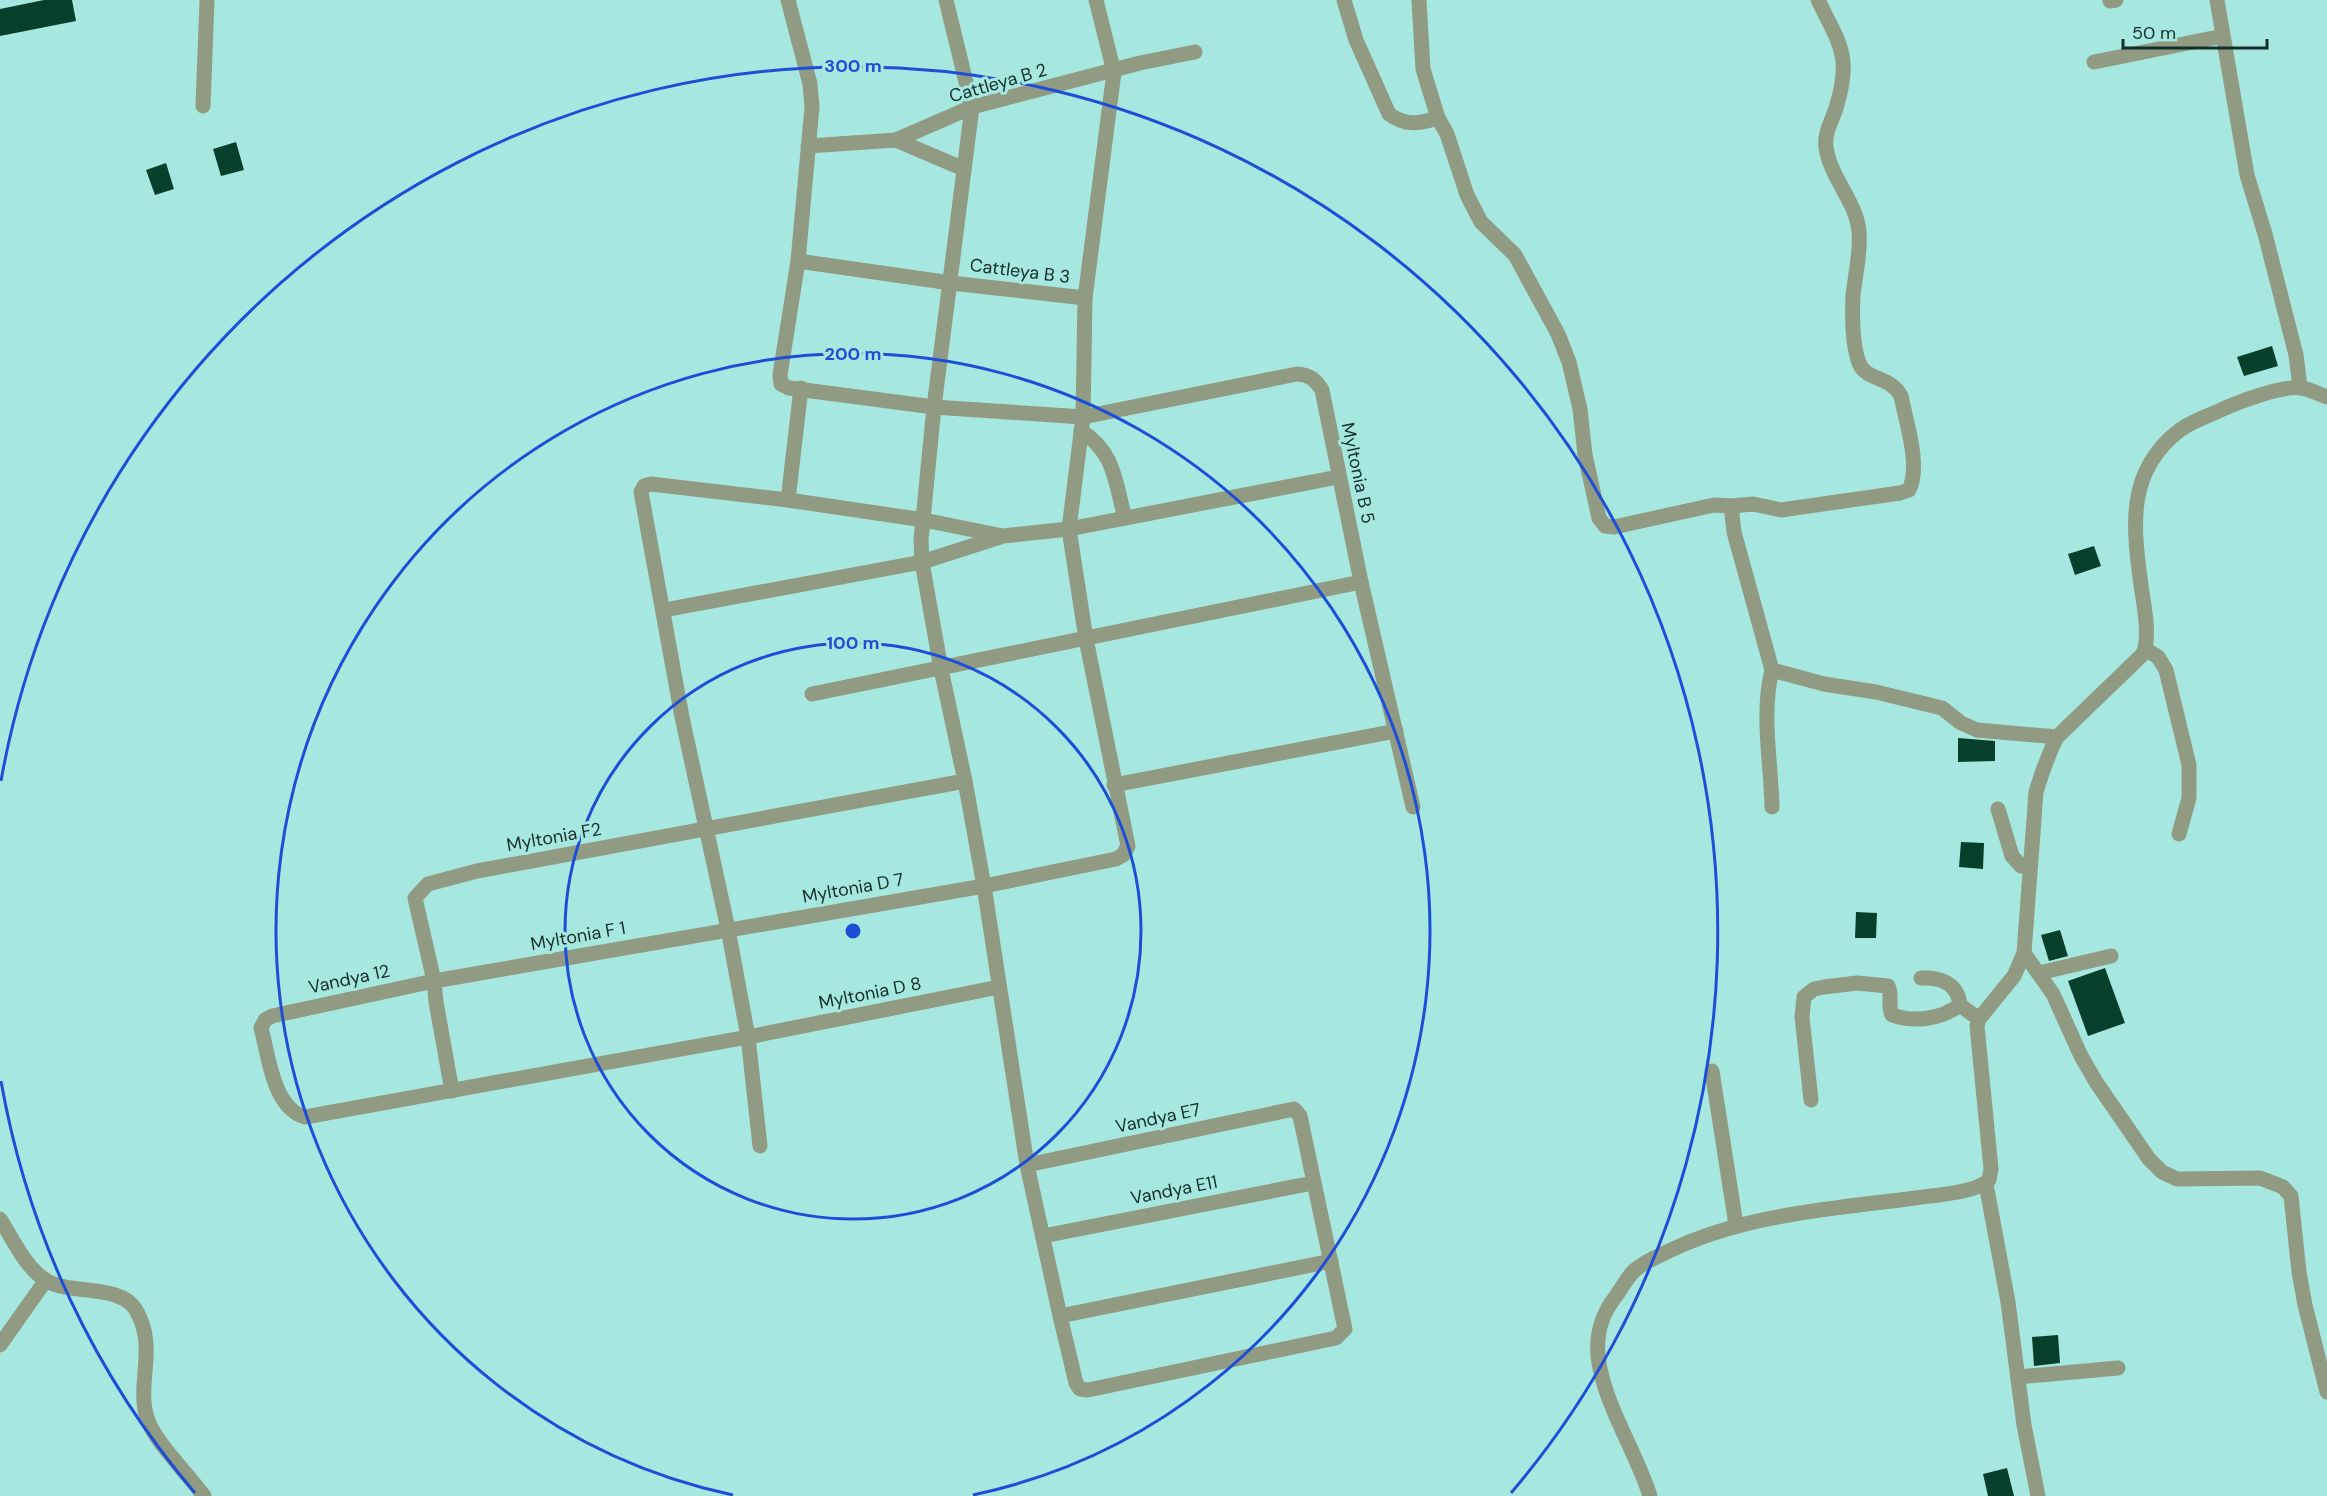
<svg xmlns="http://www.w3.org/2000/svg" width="2327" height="1496" viewBox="0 0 2327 1496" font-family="'DM Sans',sans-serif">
  <rect width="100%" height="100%" fill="#a6e8df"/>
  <g fill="#06402d">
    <path d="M44,0H72L76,21L0,36V9Z"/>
    <path d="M236,142L244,170L221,176L213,149Z"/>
    <path d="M166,163L174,189L155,195L146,170Z"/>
    <path d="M2272,346L2278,366L2244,376L2237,357Z"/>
    <path d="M2094,546L2101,566L2075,575L2068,554Z"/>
    <path d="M1958,738L1995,741V761L1958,762Z"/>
    <path d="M1961,842L1984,843L1983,869L1959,867Z"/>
    <path d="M1856,912L1877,913L1876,938H1855Z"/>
    <path d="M2060,930L2068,956L2049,961L2041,935Z"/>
    <path d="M2105,968L2125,1023L2088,1036L2068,981Z"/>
    <path d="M2058,1335L2060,1363L2034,1366L2032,1337Z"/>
    <path d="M2007,1468L2014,1496H1988L1983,1474Z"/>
  </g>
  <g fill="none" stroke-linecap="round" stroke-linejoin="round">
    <g stroke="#919b83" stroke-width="15">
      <path d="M788,0L810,84L812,107L798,261L780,375L781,384L789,388L934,407L1083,417L1297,374C1310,375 1315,379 1322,390L1361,582L1413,807"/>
      <path d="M946,0L972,107L934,407L921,540L922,562L941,669L965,781L984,886L1027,1165L1060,1316L1076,1383L1080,1389L1088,1390L1336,1338L1345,1329L1300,1116L1294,1109L1027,1165"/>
      <path d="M1344,0L1356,40L1389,114C1405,126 1419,124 1438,118L1447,134L1467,195L1481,222L1515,255L1558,334L1569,362L1580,409L1585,455L1599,518L1605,526L1614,527L1714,505L1731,506L1753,504L1781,510L1900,493L1909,490C1921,466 1906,422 1901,396C1889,374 1864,382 1858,360C1852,341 1852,316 1853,296C1855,275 1861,253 1859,232C1857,202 1830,178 1826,147C1824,133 1832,121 1836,108C1852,56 1840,45 1818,0"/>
      <path d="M1419,0L1423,69L1438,118"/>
      <path d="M2217,0L2247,175L2265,234L2296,355L2300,387"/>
      <path d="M2110,1L2116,0"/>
      <path d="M2094,62L2223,36"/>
      <path d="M203,106L207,0"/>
      <path d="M896,140L964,169"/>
      <path d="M808,146L896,140L972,107L1140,63L1195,52"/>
      <path d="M798,261L951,283L1085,298"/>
      <path d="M1081,431C1115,452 1115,482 1125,518"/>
      <path d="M788,500L801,388"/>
      <path d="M1731,506L1734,532L1772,670L1824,684L1876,692L1942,708L1961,723L1977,730L2057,737"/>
      <path d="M664,610L922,562L1000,537"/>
      <path d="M2145,649L2158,657L2166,670L2189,765V798L2179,834"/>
      <path d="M1772,670C1761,713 1771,763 1772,807"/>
      <path d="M812,694L1361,582"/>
      <path d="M1114,785L1396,731"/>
      <path d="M1998,809L2012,856L2021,866L2030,867"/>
      <path d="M2024,953L2053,994L2081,1056L2096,1082L2149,1159L2162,1172L2177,1179L2260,1178L2283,1187L2291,1196L2299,1272L2305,1305L2327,1392"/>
      <path d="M2039,973L2111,956"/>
      <path d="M1921,978C1940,977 1958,983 1960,1005L1979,1019"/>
      <path d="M999,987L748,1037L305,1117C273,1108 269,1057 261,1028L265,1020L272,1016L434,981L984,886L1116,859L1123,855L1128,846L1086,639L1069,529L1083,417L1085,298L1114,72L1096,0"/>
      <path d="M1712,1071L1736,1225"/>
      <path d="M452,1091L436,1002L434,981L415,898L428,884L477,871L965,781"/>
      <path d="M1811,1100L1802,1017L1804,997L1814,989L1824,987L1857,983L1888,986C1893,996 1887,1004 1892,1015C1915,1023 1941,1019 1960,1005"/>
      <path d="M760,1146L748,1037L728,929L682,717L641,492L644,486L651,484L788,500L924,520L1003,536L1069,529L1338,477"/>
      <path d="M1986,1184L2008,1302L2024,1425L2038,1496"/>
      <path d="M0,1219C13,1239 26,1269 47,1281C72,1295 121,1284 136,1310C158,1348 136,1382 147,1418C154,1441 189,1475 204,1496"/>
      <path d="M1043,1236L1313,1183"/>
      <path d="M1060,1316L1331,1261"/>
      <path d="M0,1345L46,1280"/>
      <path d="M2018,1377L2118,1368"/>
      <path d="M1650,1496C1636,1451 1602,1401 1598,1355C1596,1332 1602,1314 1616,1296C1622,1288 1627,1277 1635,1270C1645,1261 1659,1256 1671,1250C1747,1214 1832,1209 1915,1198C1933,1195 1976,1193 1989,1180L1991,1169L1977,1026L1979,1019L2014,976L2024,953L2036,792C2042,772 2048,755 2057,737L2142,655L2145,649C2149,629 2144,606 2141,585C2133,526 2126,471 2180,430C2192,421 2208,416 2221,410C2238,402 2283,385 2301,388C2309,389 2319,394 2327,397"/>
    </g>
  </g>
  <g fill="none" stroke="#1d4ed8" stroke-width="3">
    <circle cx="853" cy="931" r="288"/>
    <path d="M733 1495A577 577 0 1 1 973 1495"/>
    <path d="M195 1493A865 865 0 0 1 1 1081M1 781A865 865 0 1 1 1511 1493"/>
  </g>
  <g text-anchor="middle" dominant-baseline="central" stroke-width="6" stroke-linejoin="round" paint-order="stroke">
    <g font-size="18" fill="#122e2a" stroke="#a6e8df">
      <text transform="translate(998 83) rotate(-16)">Cattleya B 2</text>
      <text transform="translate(1020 271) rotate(7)">Cattleya B 3</text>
      <text transform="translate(1358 473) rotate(78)">Myltonia B 5</text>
      <text transform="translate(554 837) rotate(-10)">Myltonia F2</text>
      <text transform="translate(853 888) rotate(-10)">Myltonia D 7</text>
      <text transform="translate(578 936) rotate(-10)">Myltonia F 1</text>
      <text transform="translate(349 979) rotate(-12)">Vandya 12</text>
      <text transform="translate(870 993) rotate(-11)">Myltonia D 8</text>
      <text transform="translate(1158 1118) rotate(-12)">Vandya E7</text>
      <text transform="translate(1174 1190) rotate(-11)">Vandya E11</text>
    </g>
  </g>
  <circle cx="853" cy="931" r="9" fill="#1d4ed8" stroke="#a6e8df" stroke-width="3"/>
  <g font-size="18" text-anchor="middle" font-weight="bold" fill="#1d4ed8" stroke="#a6e8df" stroke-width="6" stroke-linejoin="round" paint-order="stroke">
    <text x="853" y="72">300 m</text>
    <text x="853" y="360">200 m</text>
    <text x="853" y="649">100 m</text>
  </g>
  <path d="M2123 39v9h144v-9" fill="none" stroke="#122e2a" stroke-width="3"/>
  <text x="2132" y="39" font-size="18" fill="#122e2a" stroke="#a6e8df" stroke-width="4.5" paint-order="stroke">50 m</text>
</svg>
